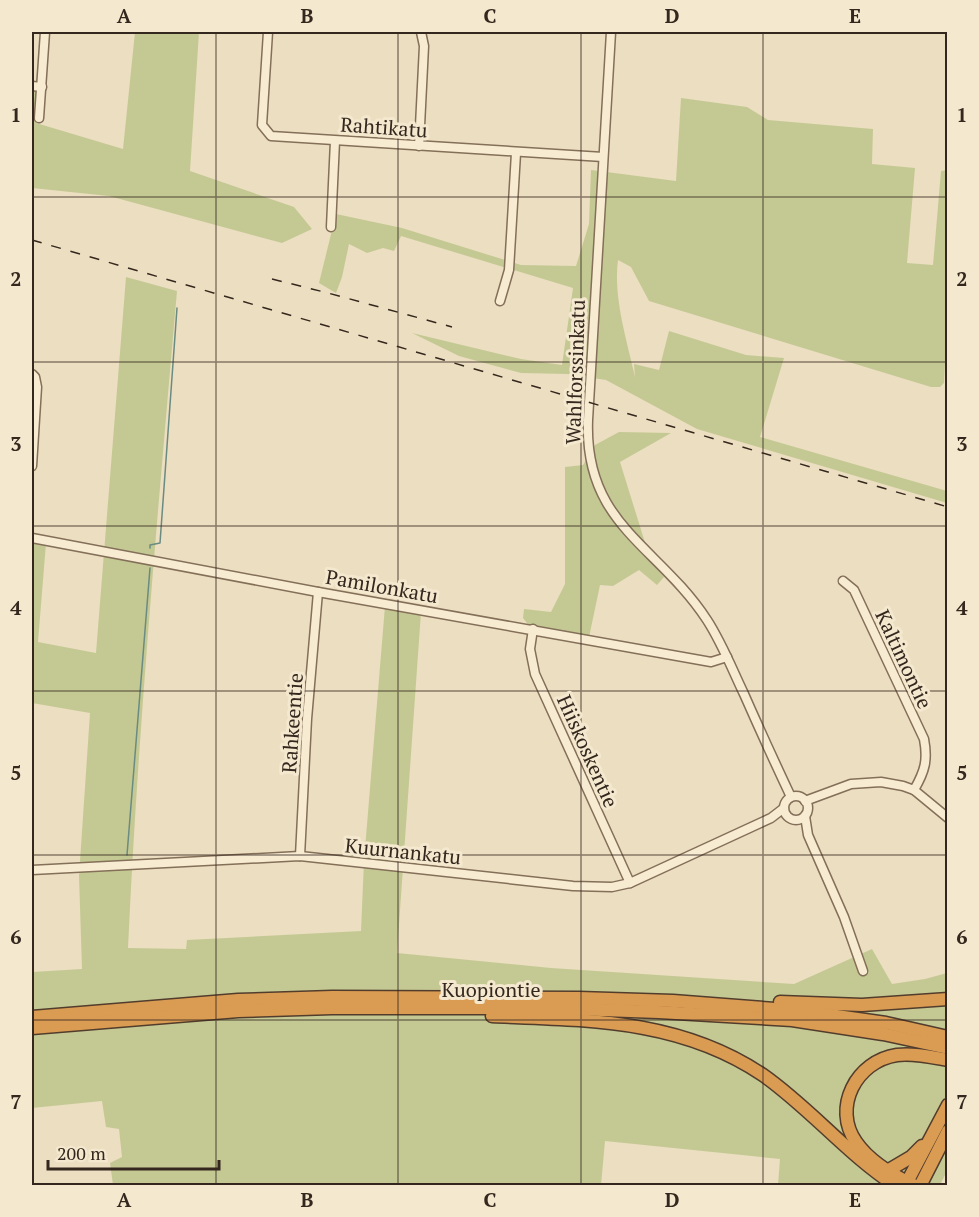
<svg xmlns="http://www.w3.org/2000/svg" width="979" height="1217" viewBox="0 0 979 1217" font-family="'PT Serif',serif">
  <rect width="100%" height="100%" fill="#ecdec0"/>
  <g fill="#c4c994">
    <path d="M135,32H199L190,171L294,207L312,229L282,243L109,196L32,188V89H38L36,123L123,149Z"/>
    <path d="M681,98L747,107L768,120L873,129L872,164L915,168L907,263L933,265L941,171L947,170V324L944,383L940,387H931L649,301L631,267L618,260C613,297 627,341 635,377L634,364L659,370L669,331L746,355L784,358L760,437L947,491V503L697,429L606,380L567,374L521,373L459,356L412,333L521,359L562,365L573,288L401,236L394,251L383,248L367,253L349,244L342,277L336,293L319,283L336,214L402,228L521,265L576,266L589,224L591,170L676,181Z"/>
    <path d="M126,277L177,291C158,510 138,729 128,948L186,949L187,940L361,931L364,861L385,606L421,612L397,953L551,968L794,984L872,949L892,984L925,979L947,973L948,1169L940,1185H778L780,1159L605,1141L601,1185H113L110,1163L122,1157L119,1129L106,1127L102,1101L32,1108V972L82,969L79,876L90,713L32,703V540L46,543L38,642L96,653Z"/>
    <path d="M619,432L671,433L620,462L651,562L664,577L657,585L639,570L613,586L600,585L588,642L535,633L523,618L524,609L551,612L565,584V467L583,465L595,445Z"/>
  </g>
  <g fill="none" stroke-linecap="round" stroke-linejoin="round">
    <g stroke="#6a8b82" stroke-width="1.5">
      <path d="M150,548V545L160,543L177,308"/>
      <path d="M127,855L150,568"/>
    </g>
    <g stroke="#846f59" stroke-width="11">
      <g id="minor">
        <path d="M268,32L262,125L271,136L603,157"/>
        <path d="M611,32L588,420C584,525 658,545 707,620C722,643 732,669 744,694C759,728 775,763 791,797"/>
        <path d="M32,86L42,87"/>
        <path d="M39,118L45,32"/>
        <path d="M419,146L424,46L421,32"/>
        <path d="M331,227L335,141"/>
        <path d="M500,301L509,270L516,153"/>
        <path d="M32,374L35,377L37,387L32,466"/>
        <path d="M32,538L318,592L711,662L727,657"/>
        <path d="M843,581L854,590L924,739C928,760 925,771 914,790"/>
        <path d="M533,629L530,649L535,674L630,883"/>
        <circle cx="796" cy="808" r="12"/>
        <path d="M805,801L851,784L881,782L903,786L914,790L948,818"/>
        <path d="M805,816L808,835L844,917L863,971"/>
        <path d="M300,856L307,719L318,592"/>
        <path d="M32,870L300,856L573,886L612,887L630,883L771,818L784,808"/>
      </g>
    </g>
    <g stroke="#523d2d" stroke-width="15">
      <g id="highway">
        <path d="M780,1002L862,1005L948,999"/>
        <path d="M492,1016C587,1020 680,1019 763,1075C810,1108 847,1154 896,1186"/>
        <path d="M32,1017L238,1000L332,997L579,998L673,1001L801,1011L886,1023L948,1037"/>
        <path d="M32,1028L238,1011L332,1008H544L659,1012L792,1020L883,1034L948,1048"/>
        <path d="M889,1170L911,1157L922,1146"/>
        <path d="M905,1186L948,1105"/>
        <path d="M915,1186C894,1176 869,1161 856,1142C832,1108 856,1061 897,1055C914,1053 931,1057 948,1060"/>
        <path d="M920,1186L948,1131"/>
      </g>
    </g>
    <use href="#minor" stroke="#f7ebd2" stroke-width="8"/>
    <use href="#highway" stroke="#da9b52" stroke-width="12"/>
    <g stroke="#34271d" stroke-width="1.5" stroke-dasharray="10 10" stroke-linecap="butt">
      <path d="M32,240L948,507"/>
      <path d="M272,279L328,293L452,327"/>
    </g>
  </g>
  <path fill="none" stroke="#34271d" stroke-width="1.5" stroke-opacity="0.55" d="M216,32V1186M398,32V1186M581,32V1186M763,32V1186M32,197H948M32,362H948M32,526H948M32,691H948M32,855H948M32,1020H948"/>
  <g text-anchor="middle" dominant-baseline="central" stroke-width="6" stroke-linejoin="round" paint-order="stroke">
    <g font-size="20" fill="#34271d" stroke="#f4e8cf">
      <text transform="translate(384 127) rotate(4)">Rahtikatu</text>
      <text transform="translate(575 372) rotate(-88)">Wahlforssinkatu</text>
      <text transform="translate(382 586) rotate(10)">Pamilonkatu</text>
      <text transform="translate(904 659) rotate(65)">Kaltimontie</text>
      <text transform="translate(292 723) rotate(-86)">Rahkeentie</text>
      <text transform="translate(588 751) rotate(66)">Hiiskoskentie</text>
      <text transform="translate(403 851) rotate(6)">Kuurnankatu</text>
      <text x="491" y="989">Kuopiontie</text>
    </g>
  </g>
  <rect width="979" height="1217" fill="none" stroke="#f4e8cf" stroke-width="66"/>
  <path d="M48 1160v9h171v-9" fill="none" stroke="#34271d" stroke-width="3"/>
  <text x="57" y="1160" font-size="18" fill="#34271d" stroke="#f4e8cf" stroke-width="4.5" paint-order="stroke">200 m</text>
  <rect x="33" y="33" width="913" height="1151" fill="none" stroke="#34271d" stroke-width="2"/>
  <g font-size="20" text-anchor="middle" font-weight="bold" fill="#34271d">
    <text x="124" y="23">A</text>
    <text x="307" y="23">B</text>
    <text x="490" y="23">C</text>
    <text x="672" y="23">D</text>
    <text x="855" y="23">E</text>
    <text x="16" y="122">1</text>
    <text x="962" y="122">1</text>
    <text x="16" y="286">2</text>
    <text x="962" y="286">2</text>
    <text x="16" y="451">3</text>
    <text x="962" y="451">3</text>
    <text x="16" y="615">4</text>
    <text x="962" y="615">4</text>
    <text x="16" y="780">5</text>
    <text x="962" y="780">5</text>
    <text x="16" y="944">6</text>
    <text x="962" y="944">6</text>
    <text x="16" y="1109">7</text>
    <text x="962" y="1109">7</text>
    <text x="124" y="1207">A</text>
    <text x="307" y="1207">B</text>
    <text x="490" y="1207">C</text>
    <text x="672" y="1207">D</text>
    <text x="855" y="1207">E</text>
  </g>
</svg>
